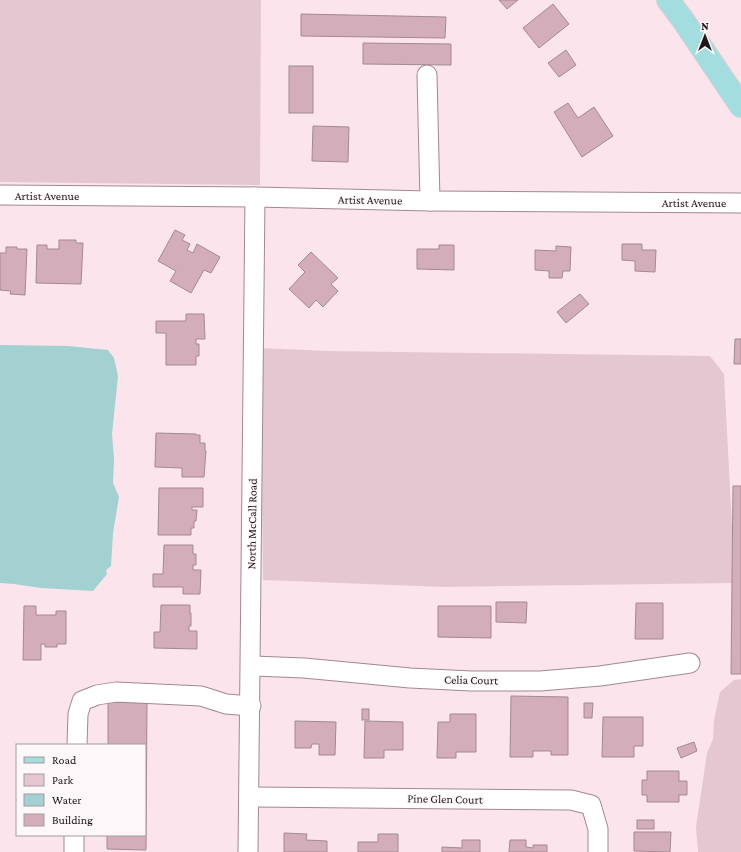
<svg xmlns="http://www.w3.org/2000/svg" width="741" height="852" viewBox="0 0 741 852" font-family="'Crimson Pro',serif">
  <rect width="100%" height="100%" fill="#fbe4ec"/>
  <g fill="#e5c7d2">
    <path d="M0,0H261L260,185L0,182Z"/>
    <path d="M260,348L327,351L710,356L724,374L735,583L444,587L263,580Z"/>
    <path d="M741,679V852H698L696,827L707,753L713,739L714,720L720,692L734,680Z"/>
  </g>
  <path fill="#a3d0d1" d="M0,345L68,346L108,350L114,358L118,376L112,434L114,459L113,483L119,497L113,533L111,566L106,570L107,574L93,591L41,588L14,584L0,583Z"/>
  <g fill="#d3adba" stroke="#a38992">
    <path d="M499,0H518L507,9Z"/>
    <path d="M553,4L569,24L539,48L523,28Z"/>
    <path d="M301,14L446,17L445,38L301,36Z"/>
    <path d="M363,43L451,44V65L363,64Z"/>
    <path d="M566,50L576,65L559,77L548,63Z"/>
    <rect x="289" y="66" width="24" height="47"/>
    <path d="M568,103L578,118L594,107L613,136L582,157L554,112Z"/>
    <path d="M313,126L349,127L348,162L312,161Z"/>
    <path d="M175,230L185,235L182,240L190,244L187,250L193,253L197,244L220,257L211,273L204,270L191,293L170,281L176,271L158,261Z"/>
    <path d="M59,240H76V243H83L81,284L36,283L37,245H47V249H59Z"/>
    <path d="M622,244H642V250H656L655,272L635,271V261L622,260Z"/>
    <path d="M439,245H454V270L417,269V249H439Z"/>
    <path d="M556,246L571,247L570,271H563L562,278H549V271L535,270V250L556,251Z"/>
    <path d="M6,247H17V249H27L25,295L10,294L11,291L0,290V253H6Z"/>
    <path d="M311,252L338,278L331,284L338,291L323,307L316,300L309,308L289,289L305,272L298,265Z"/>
    <path d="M580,294L589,304L566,323L557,312Z"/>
    <path d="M186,314H204L205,339H196V344H199V356H196V365H166V333H156V321H186Z"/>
    <path d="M735,339H741V364H734Z"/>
    <path d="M156,433L196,434V435H200V443H205V451H206L204,477H182V468L155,467Z"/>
    <path d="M733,486H741V674H731Z"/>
    <path d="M159,488H203V507H192V510H197L196,521H194V528H191V535H158Z"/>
    <path d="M164,545H193V554H196V565H193V570H201L200,594H183V587H153V574H163Z"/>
    <path d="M496,602H527L526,623L496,622Z"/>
    <path d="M636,603H663V639H635Z"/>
    <path d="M161,605H190V613H191V626H189V631H197V649L154,648V632H160Z"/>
    <path d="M24,606H36V615H56V611H66V644H57V647H45V644H41V660H23Z"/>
    <path d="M438,606H491V638L438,637Z"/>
    <path d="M511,696L568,697V755H551V751H533V757H510Z"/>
    <path d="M108,702H147L146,850L107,849V835H145V745H108Z"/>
    <path d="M584,703H593L592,718H584Z"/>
    <rect x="362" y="709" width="7" height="11"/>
    <path d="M450,714H476V752H456V758H437L438,722H450Z"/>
    <path d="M603,717H643V746H634V757H602Z"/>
    <path d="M295,721L336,722L335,755H319V744H312L311,748H295Z"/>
    <path d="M365,721L403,722V750H384V758H364Z"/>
    <path d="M694,742L697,751L681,758L677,748Z"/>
    <path d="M647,771H679V781H687V795H679V802H647V795H642V780H647Z"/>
    <rect x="637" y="820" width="17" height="9"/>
    <path d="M634,832H671L670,852L634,851Z"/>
    <path d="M284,833L307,834L306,840L327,841V852H284Z"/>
    <path d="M378,834H398V852H358V842H378Z"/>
    <path d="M462,840H480V852H442V847L462,848Z"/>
    <path d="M510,840H526V847L533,848V845H547V852H509Z"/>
  </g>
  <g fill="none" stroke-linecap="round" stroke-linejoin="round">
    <g stroke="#a28891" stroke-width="21">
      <g id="minor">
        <path d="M427,75L430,201"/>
        <path d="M0,195L255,197L430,201L741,203"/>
        <path d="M251,666L304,668L410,678L471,681H540L600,676L690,663"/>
        <path d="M77,745L78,714L82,701L97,695L116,692L201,696L226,704L251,706"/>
        <path d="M250,797L571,800L591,805L598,829V852"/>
        <path d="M74,852V835"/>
        <path d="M248,852L255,197"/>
      </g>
    </g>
    <g stroke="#d3d1d1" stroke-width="24">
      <path id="major" d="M668,0L683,20L741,106"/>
    </g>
    <use href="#minor" stroke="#fff" stroke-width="19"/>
    <use href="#major" stroke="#a3dddf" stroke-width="22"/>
  </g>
  <g text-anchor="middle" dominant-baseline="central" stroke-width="3" stroke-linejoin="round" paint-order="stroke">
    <g font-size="12" fill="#21171b" stroke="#fdf7f9">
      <text x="47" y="196">Artist Avenue</text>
      <text transform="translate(370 200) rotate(1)">Artist Avenue</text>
      <text x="694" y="203">Artist Avenue</text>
      <text transform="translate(252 524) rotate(-89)">North McCall Road</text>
      <text transform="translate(471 680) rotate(1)">Celia Court</text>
      <text transform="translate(445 799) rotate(1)">Pine Glen Court</text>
    </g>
  </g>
  <rect x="16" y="744" width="130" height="92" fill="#fdf7f9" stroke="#a59da0"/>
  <rect x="24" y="757" width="20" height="6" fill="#a3dddf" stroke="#a59da0"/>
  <text x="52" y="764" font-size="12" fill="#21171b">Road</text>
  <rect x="24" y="774" width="20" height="12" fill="#e5c7d2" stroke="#a59da0"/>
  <text x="52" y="784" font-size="12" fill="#21171b">Park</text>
  <rect x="24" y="794" width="20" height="12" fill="#a3d0d1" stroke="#a59da0"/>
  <text x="52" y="804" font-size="12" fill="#21171b">Water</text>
  <rect x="24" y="814" width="20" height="12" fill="#d3adba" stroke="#a59da0"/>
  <text x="52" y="824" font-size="12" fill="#21171b">Building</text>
  <g transform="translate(705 36)" stroke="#fdf7f9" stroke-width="3" paint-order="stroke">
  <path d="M0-3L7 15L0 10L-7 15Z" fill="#21171b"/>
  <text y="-6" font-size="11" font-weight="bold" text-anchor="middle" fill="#21171b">N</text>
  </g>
</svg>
